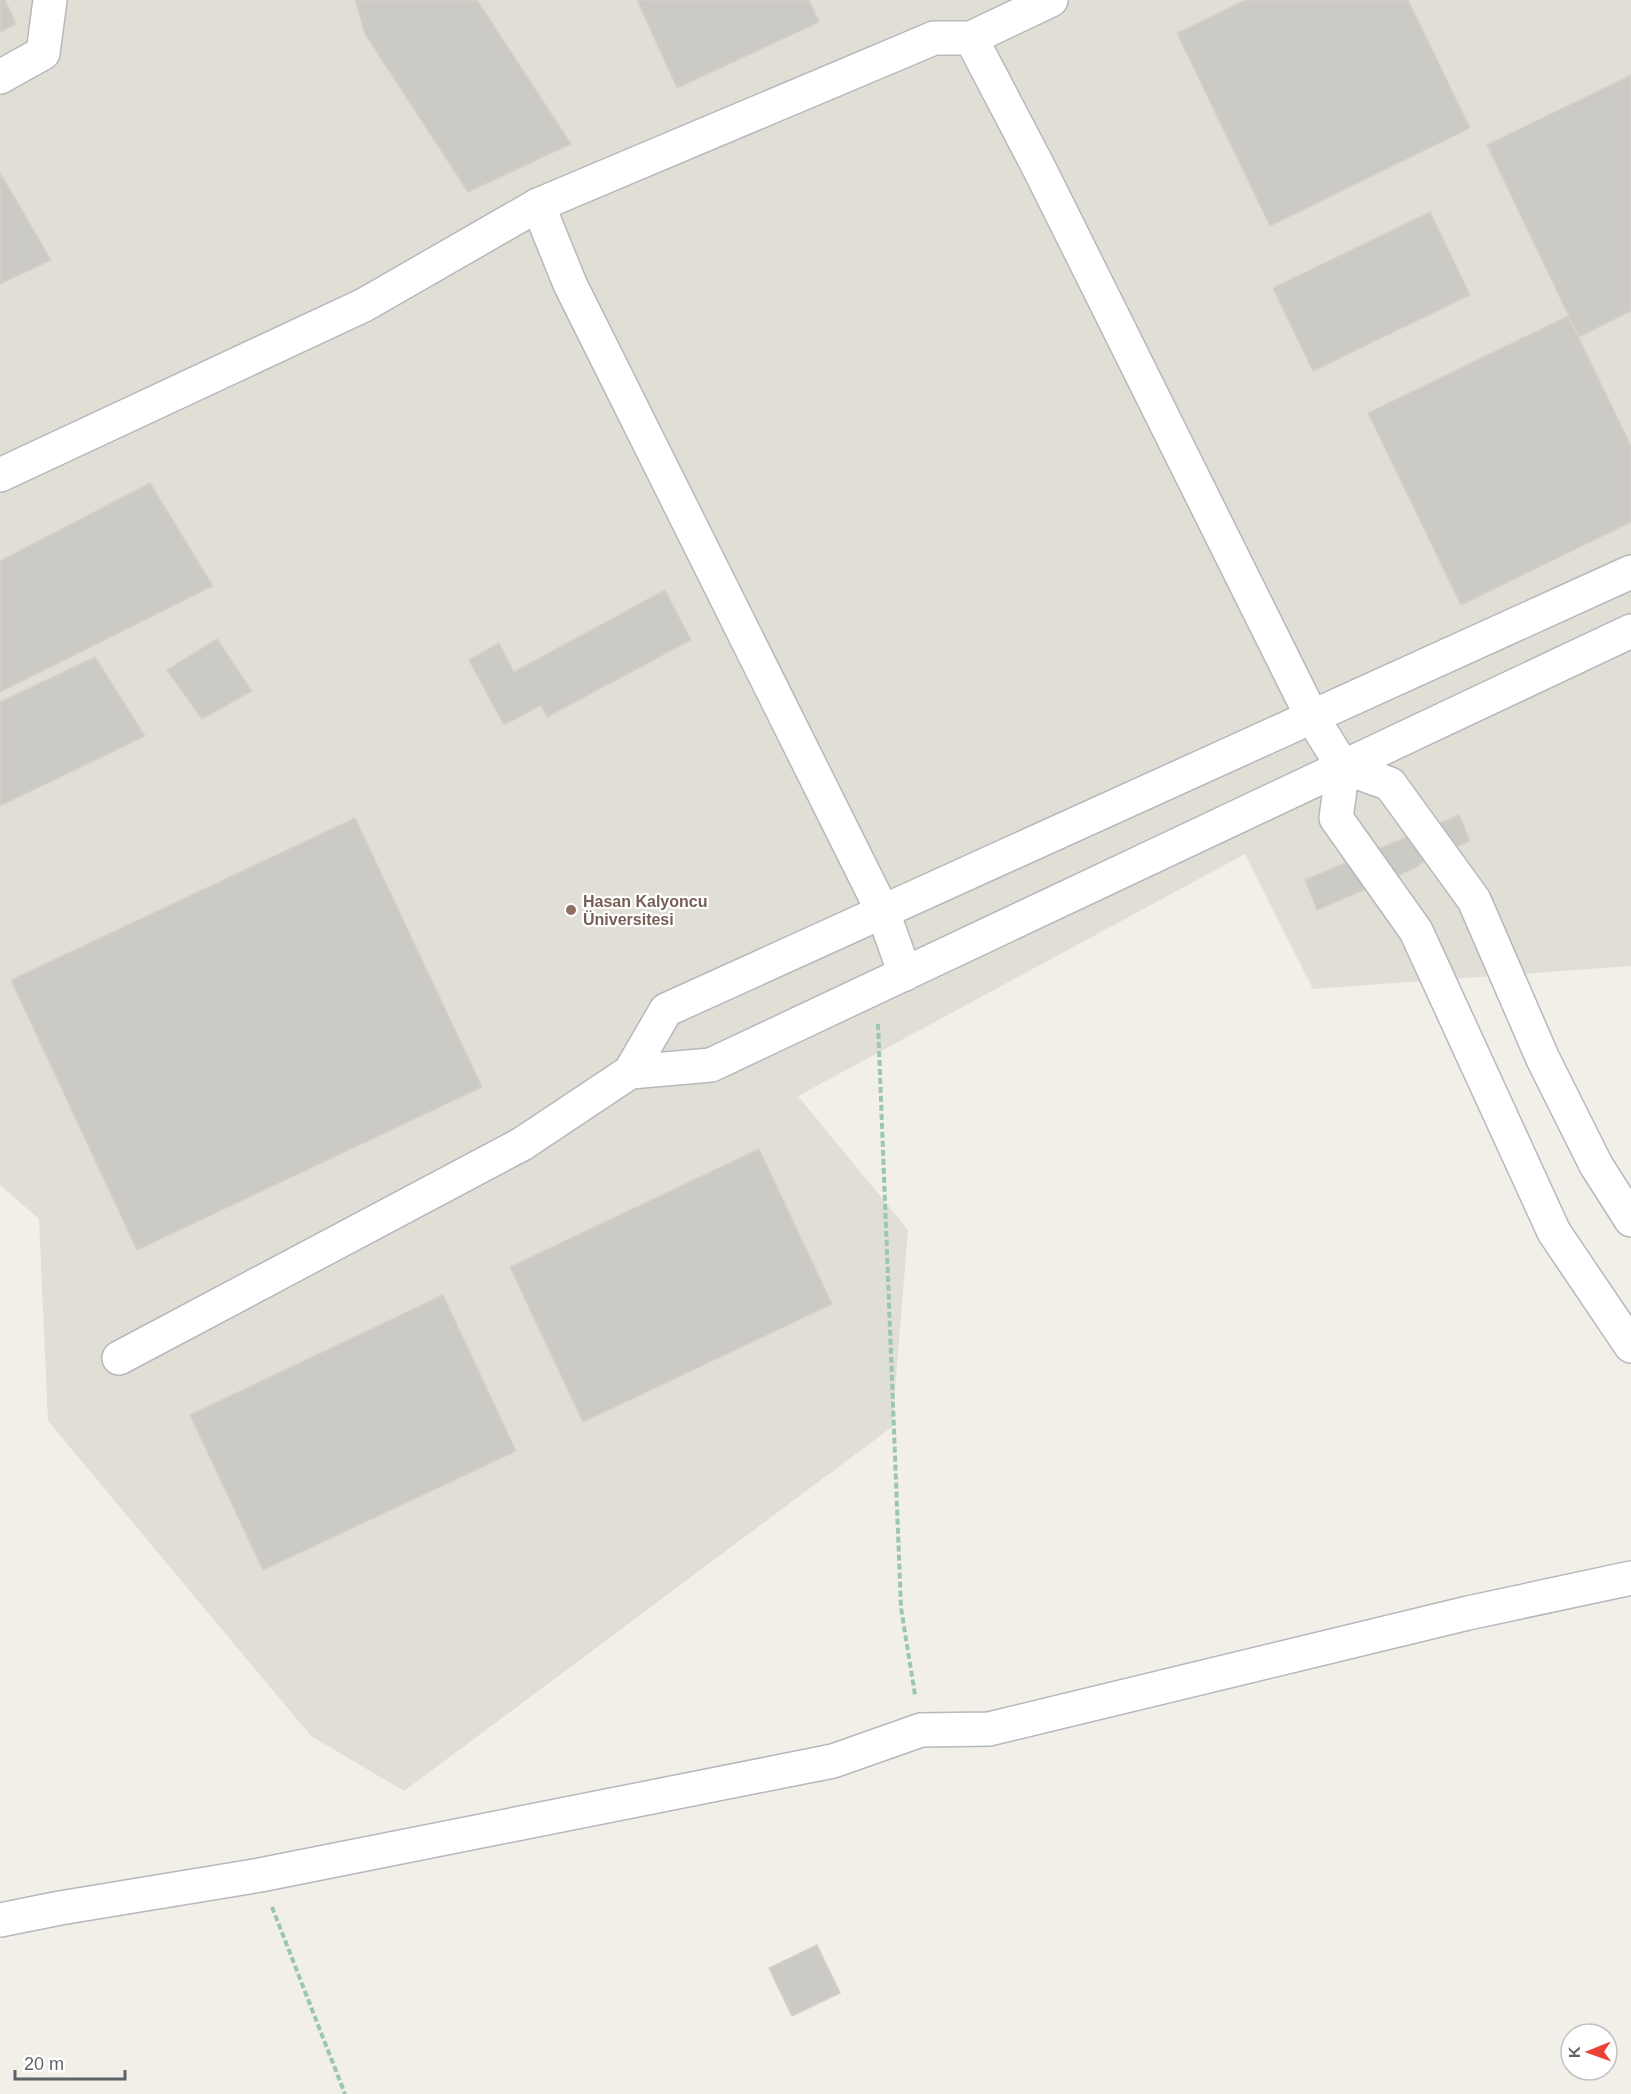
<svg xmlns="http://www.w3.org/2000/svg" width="1631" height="2094" viewBox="0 0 1631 2094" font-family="Arial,sans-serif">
  <rect width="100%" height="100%" fill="#f1efe8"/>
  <path fill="#e1ded6" d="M0,0H1631V966L1313,989L1245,854L798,1096L908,1230L892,1427L404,1791L311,1736L48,1421L39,1219L0,1185Z"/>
  <g fill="#cccac5" stroke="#d6d1c6" stroke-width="1.5">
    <path d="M0,0H5L16,24L0,32Z"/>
    <path d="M355,0H477L571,144L468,192L365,34Z"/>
    <path d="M637,0H809L819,22L677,88Z"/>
    <path d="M1246,0H1408L1470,128L1270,226L1177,33Z"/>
    <path d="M1631,75V311L1579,337L1487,145Z"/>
    <path d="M0,173L51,260L0,284Z"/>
    <path d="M1430,212L1470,295L1313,371L1273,288Z"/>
    <path d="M1568,316L1631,446V522L1461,605L1368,413Z"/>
    <path d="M150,483L213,586L0,692V561Z"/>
    <path d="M665,590L691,640L547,717L541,705L504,725L469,660L499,643L514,672Z"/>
    <path d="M217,639L252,691L202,719L167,670Z"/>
    <path d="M95,657L145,736L0,806V702Z"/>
    <path d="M1459,815L1470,841L1423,862L1415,868L1392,878L1317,910L1305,880Z"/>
    <path d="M355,818L482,1087L137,1250L11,980Z"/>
    <path d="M759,1149L832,1304L583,1422L510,1267Z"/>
    <path d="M443,1295L516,1451L263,1570L190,1415Z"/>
    <path d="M817,1945L840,1993L792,2016L769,1968Z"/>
  </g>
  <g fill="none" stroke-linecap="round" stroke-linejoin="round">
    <g stroke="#b5b8bc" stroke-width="36">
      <g id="minor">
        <path d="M971,38L1051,0"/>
        <path d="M0,77L43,53L50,0"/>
        <path d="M0,475L364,305L538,205"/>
        <path d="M1343,767L1336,818L1416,931L1554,1232L1631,1346"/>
        <path d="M905,974L883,912L570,284L538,205L934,38H971L1039,168L1312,717L1343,767L1390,784L1474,900L1543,1059L1596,1165L1631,1220"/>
        <path d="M630,1072L711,1065L1631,631"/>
        <path d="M119,1358L522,1144L630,1072L666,1010L1631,572"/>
        <path d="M0,1920L60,1908L260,1875L833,1761L921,1730L989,1729L1468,1613L1631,1578"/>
      </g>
    </g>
    <g stroke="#9cc7a9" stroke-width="4" stroke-dasharray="6 3" stroke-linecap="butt">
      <path d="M878,1024L901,1608L915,1695"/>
      <path d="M272,1907L345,2094"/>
    </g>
    <use href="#minor" stroke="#fff" stroke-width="33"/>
  </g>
  <circle fill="#8d6e63" stroke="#fff" stroke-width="2" cx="571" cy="910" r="6"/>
  <g text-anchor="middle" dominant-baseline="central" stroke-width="4.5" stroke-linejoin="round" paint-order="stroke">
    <g font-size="16" font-weight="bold" fill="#785e54" stroke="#fff" text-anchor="start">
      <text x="583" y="901">Hasan Kalyoncu<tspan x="583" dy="18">Üniversitesi</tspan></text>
    </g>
  </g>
  <g transform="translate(1589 2052) rotate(269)"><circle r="28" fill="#ffffff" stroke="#bfc1c3" stroke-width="1.5"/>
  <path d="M0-4.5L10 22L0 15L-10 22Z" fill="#ea4335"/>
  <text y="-9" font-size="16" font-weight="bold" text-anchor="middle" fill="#5f6368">K</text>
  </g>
  <path d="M15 2070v9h110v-9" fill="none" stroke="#5f6368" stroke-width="3"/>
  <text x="24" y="2070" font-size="18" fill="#5f6368" stroke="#ffffff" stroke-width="4.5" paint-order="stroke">20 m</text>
</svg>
